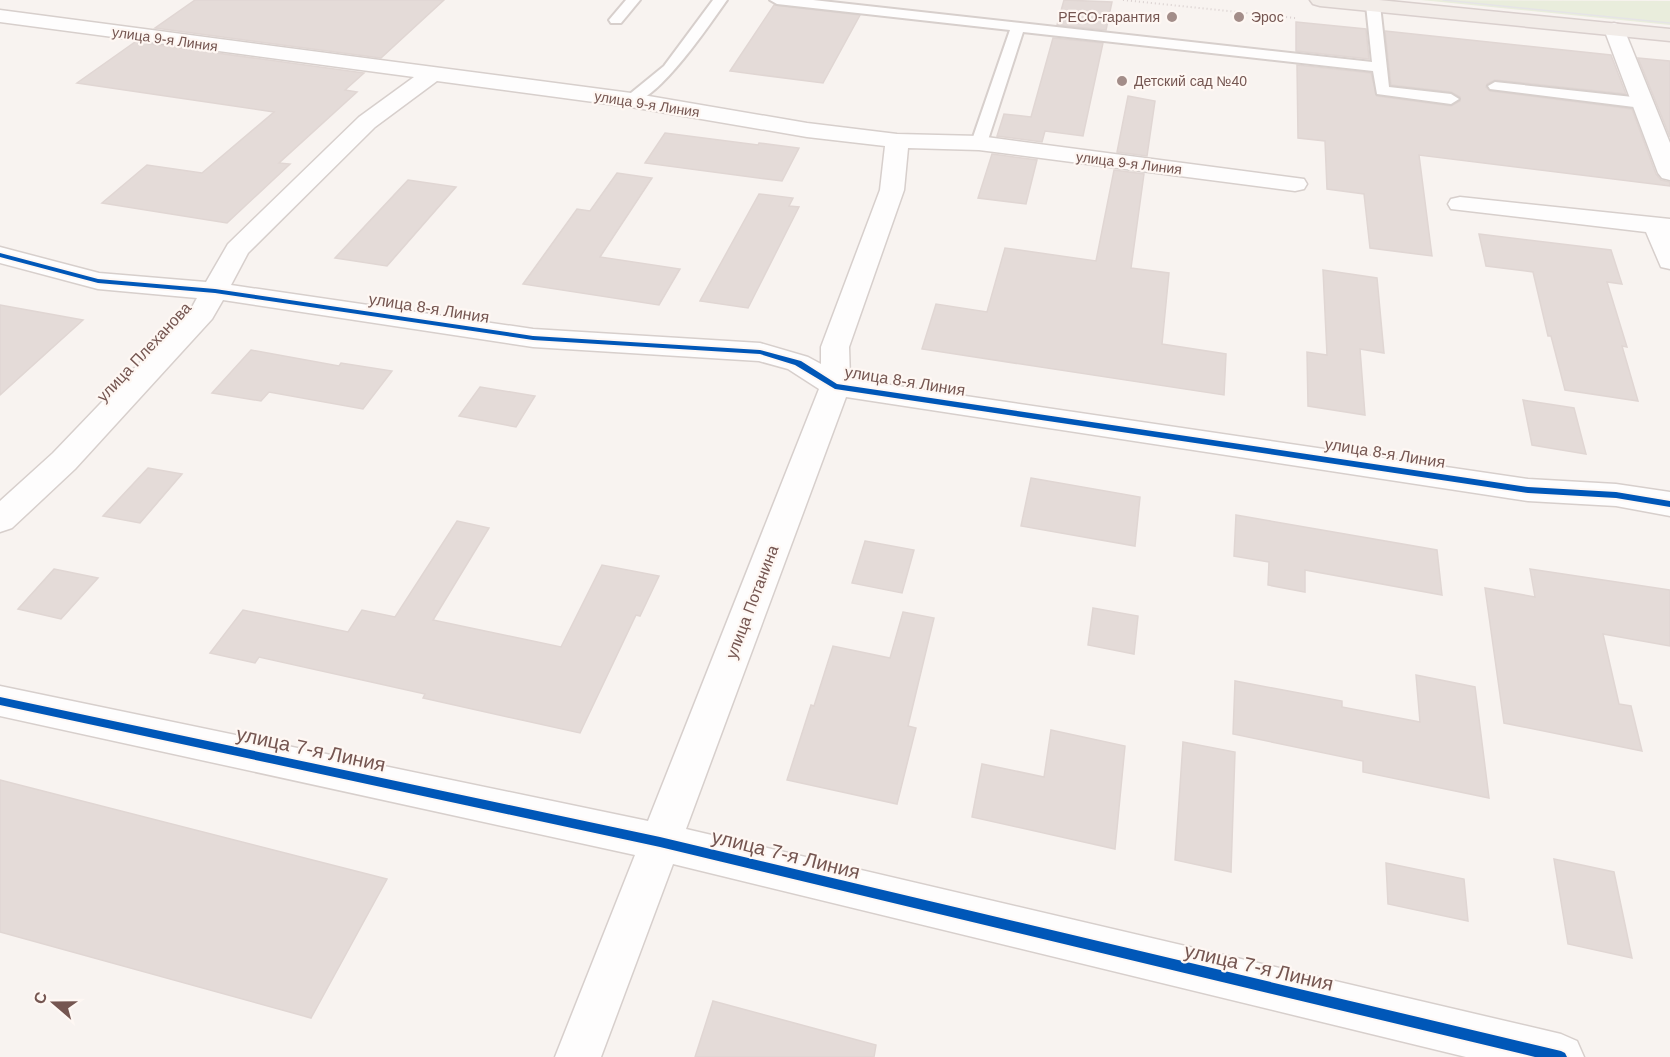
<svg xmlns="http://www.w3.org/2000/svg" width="1670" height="1057" viewBox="0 0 1670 1057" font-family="Arial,sans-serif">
  <rect width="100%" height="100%" fill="#f8f3f0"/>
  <path fill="#e9eddc" d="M1421,0L1670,1V25Z"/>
  <g fill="#e4dbd8" stroke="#e0d6d3" stroke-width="1.5">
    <path d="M195,0H444L381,58L155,28Z"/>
    <path d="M1064,0L1112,2L1106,30L1057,25Z"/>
    <path d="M774,5L860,15L823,83L730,71Z"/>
    <path d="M1296,22L1366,29L1369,59L1296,51Z"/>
    <path d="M1385,31L1611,55L1626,94L1495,80L1487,84L1486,87L1490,91L1632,109L1656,174L1661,180L1670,182V186L1419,155L1432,256L1370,248L1364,194L1327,189L1325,141L1298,138L1297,65L1371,73L1377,96L1451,106L1460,101V97L1451,92L1391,85Z"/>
    <path d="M1053,38L1103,43L1083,136L1045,131L1042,142L997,136L1004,114L1031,117Z"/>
    <path d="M135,42L364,73L345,90L357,92L279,163L290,164L227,223L102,203L147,165L202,173L274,112L77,83Z"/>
    <path d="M1638,58L1670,61V137Z"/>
    <path d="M1128,96L1155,101L1147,156L1117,152Z"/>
    <path d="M665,133L758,145L759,143L799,148L782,181L645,163Z"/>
    <path d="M992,154L1037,160L1026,204L978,198Z"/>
    <path d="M1114,170L1144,174L1131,268L1169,273L1162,344L1226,354L1224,395L922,349L936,304L987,312L1005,248L1096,261Z"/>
    <path d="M617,173L652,178L600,257L680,269L659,305L523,284L577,209L590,211Z"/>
    <path d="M408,180L456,187L387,266L335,258Z"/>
    <path d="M759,194L793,198L789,206L799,207L748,308L700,301Z"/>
    <path d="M1479,234L1611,250L1622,284L1607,282L1627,347L1622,346L1638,401L1565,390L1551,336H1548L1533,272L1486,266Z"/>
    <path d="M1323,270L1377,278L1384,353L1360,349L1365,415L1308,406L1307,352L1327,355Z"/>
    <path d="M0,305L83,320L0,395Z"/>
    <path d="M251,350L339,366L341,363L392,371L363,409L269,392L261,401L212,393Z"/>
    <path d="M480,387L535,396L516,427L459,416Z"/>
    <path d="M1523,400L1574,408L1586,454L1532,445Z"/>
    <path d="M148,468L182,474L140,523L103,516Z"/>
    <path d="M1031,478L1140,497L1135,546L1021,526Z"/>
    <path d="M1236,515L1437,550L1442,595L1305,570V592L1268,585L1269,562L1234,556Z"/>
    <path d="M457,521L489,528L433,620L561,647L602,565L659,576L640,616L636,615L580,733L423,698L425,694L259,657L255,663L210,653L243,610L348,632L362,610L395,617Z"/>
    <path d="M865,541L914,550L902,593L852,583Z"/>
    <path d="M54,569L98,578L61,619L18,609Z"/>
    <path d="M1530,569L1670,590V646L1603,634L1619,704L1631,706L1642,751L1504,723L1485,588L1535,597Z"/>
    <path d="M1093,608L1138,616L1134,654L1088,645Z"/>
    <path d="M903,612L934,618L908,726L916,728L897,804L787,780L811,705L814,706L833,646L890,658Z"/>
    <path d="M1416,675L1475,687L1489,798L1363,772V761L1233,734L1235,681L1342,701V707L1420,722Z"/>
    <path d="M1051,730L1125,746L1115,849L972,817L982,764L1044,777Z"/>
    <path d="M1183,742L1235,752L1231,872L1175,860Z"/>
    <path d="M0,780L387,879L311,1018L0,932Z"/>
    <path d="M1554,859L1614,872L1632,958L1568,944Z"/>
    <path d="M1386,863L1464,879L1468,921L1388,904Z"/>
    <path d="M713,1001L876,1045L874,1057H695Z"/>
  </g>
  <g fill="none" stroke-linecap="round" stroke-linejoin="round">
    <g stroke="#d7cfcc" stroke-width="4">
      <g id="lane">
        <path d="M626,0H640L621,23H611L609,20Z"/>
        <path d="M713,0H727C712,21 653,110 626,103L623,100L626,97L664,66Z"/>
        <path d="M770,0H813L1372,62L1366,5L1373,1L1380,5L1389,87L1451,94L1459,99L1451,104L1377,94L1373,71L1023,32L987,143L979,148L971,143L1010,30L777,4Z"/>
        <path d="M1495,82L1642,98L1650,103L1642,108L1490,89L1488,86Z"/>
      </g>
    </g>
    <g stroke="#d7cfcc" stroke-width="3">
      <g id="street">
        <path d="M0,10L631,93L807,123L897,134L979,136L1304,179L1307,184L1304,189L1295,191L979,150L908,148L904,190L849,347L850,379L1528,479L1616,484L1670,492V516L1616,506L1528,501L846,397L686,829L1561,1034L1577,1041L1584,1057H1466L673,864L601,1057H555L635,855L0,716V686L648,821L819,389L788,369L759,361L533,347L223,300L212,319L75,469L12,528L0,532V501L53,453L191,309L197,298L98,289L0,263V247L99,273L206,282L228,244L359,117L414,77L0,22ZM437,81L631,107L807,137L885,146L880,190L821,347V364L808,357L760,343L533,329L231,285L248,253L375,127Z"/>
        <path d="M1614,23L1621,25L1624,29L1670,143V180L1662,178L1658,173L1604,29L1607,25Z"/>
        <path d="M1460,197L1670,219V269L1661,267L1646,232L1451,209L1448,204L1451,199Z"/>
      </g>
    </g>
    <g stroke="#d9cfcd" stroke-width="3">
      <path id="primary" d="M1310,0H1379L1670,29V41L1320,6L1313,4Z"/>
    </g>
    <path stroke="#dad1d0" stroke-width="2" stroke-dasharray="1 3" stroke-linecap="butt" d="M1123,0L1295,18"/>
    <use href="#lane" fill="#fefdfd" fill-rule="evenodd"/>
    <use href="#street" fill="#fefdfd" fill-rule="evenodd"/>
    <use href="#primary" fill="#f2ece8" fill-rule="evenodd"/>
    <path stroke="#e5e4e6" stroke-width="1.5" d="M1443,0L1670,23"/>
    <g stroke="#fef7f3" stroke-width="4">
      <g id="cycleway">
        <path d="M0,253L98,279L215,289L533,336L760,350L801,361L837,384L1528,487L1616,492L1670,501V507L1616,498L1528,493L835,389L795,365L760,354L533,340L215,293L98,283L0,257Z"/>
        <path d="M0,697L660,837L1561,1051L1565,1053L1567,1057H1535L660,847L0,705Z"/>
      </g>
    </g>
    <use href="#cycleway" fill="#0057b8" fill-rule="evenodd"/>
  </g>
  <g fill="#a38d89" stroke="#fef7f3" stroke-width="2">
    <circle cx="1172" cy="17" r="6"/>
    <circle cx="1239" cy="17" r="6"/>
    <circle cx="1122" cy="81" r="6"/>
  </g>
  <g text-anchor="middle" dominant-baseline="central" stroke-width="4.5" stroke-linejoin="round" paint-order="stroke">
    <g font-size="14" fill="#755651" stroke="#fef7f3" text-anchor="start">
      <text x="1160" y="17" text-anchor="end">РЕСО-гарантия</text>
      <text x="1251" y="17">Эрос</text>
      <text x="1134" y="81">Детский сад №40</text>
    </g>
    <g font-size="14" fill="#755651" stroke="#fef7f3">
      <text transform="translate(165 39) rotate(8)">улица 9-я Линия</text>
      <text transform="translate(647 104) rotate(9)">улица 9-я Линия</text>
      <text transform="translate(1129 163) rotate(7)">улица 9-я Линия</text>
    </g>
    <g font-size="16" fill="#755651" stroke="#fef7f3">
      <text transform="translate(429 308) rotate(9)">улица 8-я Линия</text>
      <text transform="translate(144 352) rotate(-47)">улица Плеханова</text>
      <text transform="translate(905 381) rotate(9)">улица 8-я Линия</text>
      <text transform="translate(1385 453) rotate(9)">улица 8-я Линия</text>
      <text transform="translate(752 602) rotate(-69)">улица Потанина</text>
    </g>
    <g font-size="20" fill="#755651" stroke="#fef7f3">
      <text transform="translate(311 749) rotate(12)">улица 7-я Линия</text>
      <text transform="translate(786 854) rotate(14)">улица 7-я Линия</text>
      <text transform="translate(1259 967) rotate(13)">улица 7-я Линия</text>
    </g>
  </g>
  <g transform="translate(54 1003) rotate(290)" stroke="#fef7f3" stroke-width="4.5" paint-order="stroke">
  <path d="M0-4.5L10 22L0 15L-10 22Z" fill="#755651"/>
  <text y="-9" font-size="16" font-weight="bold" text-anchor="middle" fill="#755651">С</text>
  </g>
</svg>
